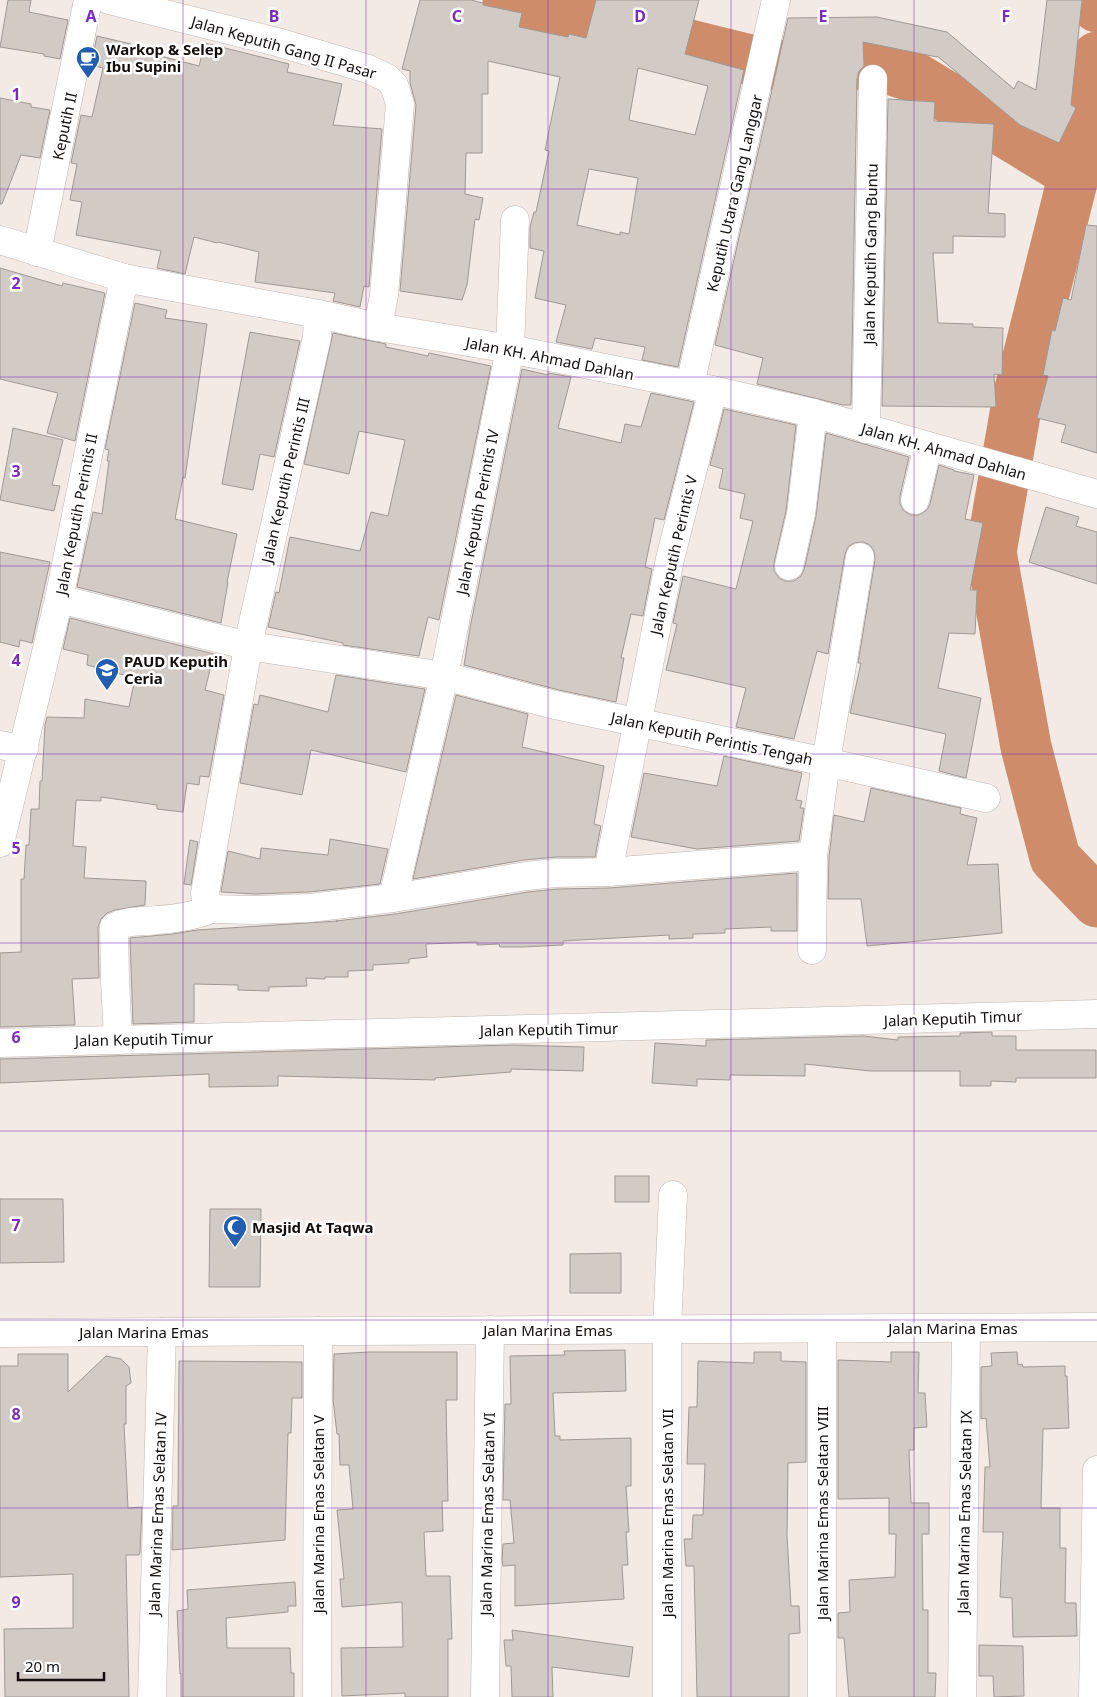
<svg xmlns="http://www.w3.org/2000/svg" width="1097" height="1697" viewBox="0 0 1097 1697" font-family="'Noto Sans',sans-serif">
  <rect width="100%" height="100%" fill="#f3eae5"/>
  <g fill="none" stroke-linecap="round" stroke-linejoin="round">
    <g stroke="#ce8c6a" stroke-width="51">
      <path d="M508,0L742,58L799,69L870,63L914,77L1074,174L1018,397L991,552L1026,747L1055,858L1097,902"/>
      <path d="M1096,0L1097,7"/>
      <path d="M1074,174L1097,57"/>
    </g>
  </g>
  <g fill="#d2cac5" stroke="#a09894" fill-rule="evenodd">
    <path d="M8,0H31L29,12L68,20L60,59L44,56V54L0,47Z"/>
    <path d="M420,0H471L483,3V5L522,13L519,27L568,37L569,34L586,38L596,0H699L685,54L744,70L678,367L642,360L645,347L595,338L592,349L556,342L566,305L535,298L544,251L530,248V227L534,212H536L549,151L545,150L560,77L488,61V94H482V153H466L465,194L483,198L479,220L475,219L467,285L462,300L400,291L416,105L410,83V71L402,69ZM638,68L708,86L695,135L629,120ZM589,169L638,178L629,234L620,232V235L577,225Z"/>
    <path d="M1047,0H1082L1071,105L1076,108L1059,143L1020,125L937,56V57L863,42L864,66L859,71L857,79L851,405H843L757,384L763,358L715,345L788,18L877,17L947,32L1014,89L1018,81L1036,90Z"/>
    <path d="M97,36L131,44L130,48L199,66L205,43L289,64L287,72L342,84L333,125L382,129L369,287L364,286L360,307L333,301L335,293L255,282L259,252L218,242L217,243L194,237L185,274L157,268L161,251L76,235L82,202L70,200L77,164L71,163L81,115L92,117L103,68L91,65Z"/>
    <path d="M0,98L31,104V107L50,110L40,158L21,155L2,204H0Z"/>
    <path d="M888,99L935,102L934,121L994,124L988,213L1005,214V237L953,236V253H933L938,323L973,324V327L1003,328L1002,375L994,374L996,407L882,406Z"/>
    <path d="M1086,225L1097,226V453L1061,442L1066,425L1037,418L1048,376L1043,375L1052,330L1055,331L1063,298L1071,300Z"/>
    <path d="M0,268L62,286L63,283L105,293L75,441L47,433L58,393L0,379Z"/>
    <path d="M135,303L167,310L165,318L207,324L185,478L183,477L175,519L237,534L227,582H228L221,623L77,587L93,512L102,514L109,461H107L109,450L105,449Z"/>
    <path d="M250,332L300,341L274,457L260,454L253,490L222,484Z"/>
    <path d="M333,333L386,344V347L428,356L429,353L491,366L439,620L428,617L419,656L343,645V643L268,627L276,592L279,593L290,537L360,551L371,512L388,516L405,440L359,431L349,474L304,464Z"/>
    <path d="M522,369L548,375V373L571,377L558,428L621,443L625,424L641,427L651,393L694,402L664,520L655,518L645,567L652,569L643,616L631,614L621,658H624L616,702L559,690L464,665L470,628Z"/>
    <path d="M724,409L796,425L786,511L774,563V571L779,578L785,581H794L801,576L804,570L816,516L826,433L909,457L900,496V504L904,511L911,515H919L927,510L930,504L939,465L954,470V471L974,475L965,519L983,523L970,590H977L975,634L949,633L938,688L981,698L966,778L939,771L946,734L850,713L861,663H858L875,560L874,551L870,545L863,542L854,543L848,547L845,554L828,654L817,651L794,739L736,727L746,688L666,670L677,624L673,623L683,576L736,589L753,521L740,518L745,494L719,488L723,469L710,465Z"/>
    <path d="M13,428L63,440L52,485L60,486L54,511L0,500Z"/>
    <path d="M1046,507L1079,517L1076,526L1097,532V584L1029,562Z"/>
    <path d="M0,552L50,562L32,643L20,640L19,647L0,642Z"/>
    <path d="M70,618L214,654L205,690L224,695L209,777L200,776L199,785L187,783L183,812L157,809V805L101,797V801L76,800L73,846L86,847L84,878L146,881L145,905L115,910L107,913L101,919L98,927L99,978L72,979L75,1025L0,1027V953L21,952V879H24L26,845H29L31,809H39L40,781H42L45,725L47,717L84,718L85,699L129,707L135,678L87,665L88,655L63,649Z"/>
    <path d="M336,675L425,689L406,772L311,750L302,795L240,783L254,704L258,705L260,695L328,712Z"/>
    <path d="M456,695L528,714L522,747L604,766L594,824L601,826L595,857H556L524,860L413,879Z"/>
    <path d="M724,756L802,773L796,800L802,801L800,808H804L799,841L697,849L631,837L644,773L717,786Z"/>
    <path d="M871,788L961,808L960,814L977,818L967,865L998,864L1002,933L867,946L861,899H828L829,857L834,815L864,822Z"/>
    <path d="M330,839L388,849L380,884L309,892L254,894L221,892L228,851L260,859L261,848L328,855Z"/>
    <path d="M190,840L198,842L191,885L184,884Z"/>
    <path d="M797,873V931H771V927L725,929V933L693,934V938L669,939V935L563,941V945L522,947H500L499,944L477,945V942L426,944L427,957L409,959V963L373,965V970L348,971V977H325V979L306,978L307,986L269,987V991L238,990V985L194,984V1022L133,1024L130,938L173,934L197,930L338,921H336L395,914L528,892L557,889L609,888Z"/>
    <path d="M992,1032V1036H1016V1050H1096V1078H1016V1082L991,1081V1086H960V1071H870L805,1064V1076L730,1075V1080L697,1079V1086L652,1083L655,1043L706,1046V1040L864,1036L898,1040V1037L960,1036V1033Z"/>
    <path d="M513,1045L584,1047L583,1071L511,1069V1072L435,1078V1080L278,1076V1086L209,1087V1074L0,1083V1059Z"/>
    <rect x="615" y="1176" width="34" height="26"/>
    <path d="M0,1199H63L64,1262L0,1263Z"/>
    <path d="M210,1209H261L260,1287H209Z"/>
    <path d="M621,1253V1293H570V1254Z"/>
    <path d="M625,1350L626,1391L553,1393L555,1436H560V1440L631,1438V1486H626L629,1532H626L628,1565H622L624,1599L515,1606V1565L503,1566L502,1560L503,1544L514,1543L510,1500H503L505,1404H511L510,1356L565,1355L564,1351Z"/>
    <path d="M369,1352H457V1400H446L448,1501H442L443,1531L424,1532L426,1576H450L452,1639H448V1697H405V1693L342,1696L341,1648L403,1647L402,1602L342,1607L340,1579H344L337,1510L353,1509L349,1465H340L339,1434H337L333,1399L334,1354Z"/>
    <path d="M754,1352H781V1361L806,1362V1462L788,1463L787,1536L791,1606H799L800,1633L789,1634V1697H697L694,1566H686L684,1539H692L693,1515H703L705,1464H687L689,1407H697L698,1361L754,1363Z"/>
    <path d="M891,1352H919L918,1393H925L927,1427L914,1428V1450H909L911,1503H929V1534H922L923,1610H928V1673H936L935,1697H849L844,1638H838V1613L850,1612L849,1580L895,1577L896,1534H889V1498L838,1499V1360L891,1362Z"/>
    <path d="M1017,1352L1018,1365L1022,1364L1023,1367L1065,1366V1376H1067L1069,1428L1043,1429L1041,1508H1060V1548H1066L1065,1603H1076L1077,1636L1013,1637L1012,1598L1000,1597L1003,1532H983L985,1467H990L986,1418L981,1419V1367L992,1366L991,1353Z"/>
    <path d="M18,1354H68V1392L106,1356L121,1359L129,1367L131,1383L126,1386V1424H124L128,1508L142,1507L140,1552L139,1555H126L129,1697H5L4,1629L73,1628V1574L0,1577V1366H18Z"/>
    <path d="M179,1361L302,1362V1398H292L291,1433H288L285,1540L172,1550L173,1506H178Z"/>
    <path d="M295,1582L296,1606H288V1612L226,1618L227,1648H290L291,1673H294V1697H181V1673L180,1674L177,1611L188,1609L187,1590Z"/>
    <path d="M512,1630L633,1647L629,1677L552,1667L553,1697H512L511,1666H506L504,1640H513Z"/>
    <path d="M979,1645L1023,1646L1024,1696L994,1697L993,1676H979Z"/>
  </g>
  <g fill="none" stroke-linecap="round" stroke-linejoin="round">
    <g stroke="#beb5b1" stroke-width="29">
      <g id="minor">
        <path d="M109,0L277,42L368,69L387,78L394,85L400,104L384,295L378,327"/>
        <path d="M0,240L124,278L318,314L378,327L510,349L690,385L813,413L1097,494"/>
        <path d="M37,252L88,0"/>
        <path d="M318,314L317,337L250,636L205,893L207,907L212,909L254,910L310,908L393,898L526,876L556,873L608,872L813,856"/>
        <path d="M690,385L776,0"/>
        <path d="M866,429L873,79"/>
        <path d="M915,500L928,446"/>
        <path d="M860,557L826,762L986,798"/>
        <path d="M789,566L801,514L813,413"/>
        <path d="M59,599L249,646L444,676L555,705L826,762L813,856L812,950"/>
        <path d="M0,745L24,749"/>
        <path d="M0,843L59,599L124,278"/>
        <path d="M608,872L670,559L713,390"/>
        <path d="M393,898L444,676L510,349L515,220"/>
        <path d="M118,1040L115,980L114,927C128,920 142,922 157,920C176,919 194,916 212,909"/>
        <path d="M0,1043L1097,1014"/>
        <path d="M0,1333L1097,1327"/>
        <path d="M152,1697L162,1332"/>
        <path d="M317,1697L318,1331"/>
        <path d="M485,1697L490,1330"/>
        <path d="M667,1697V1329L673,1195"/>
        <path d="M822,1697V1329"/>
        <path d="M962,1697L966,1328"/>
        <path d="M1093,1697L1097,1470"/>
      </g>
    </g>
    <use href="#minor" stroke="#fff" stroke-width="28"/>
  </g>
  <path fill="none" stroke="#7b2cbf" stroke-width="1" stroke-opacity="0.55" d="M183,0V1697M366,0V1697M548,0V1697M731,0V1697M914,0V1697M0,189H1097M0,377H1097M0,566H1097M0,754H1097M0,943H1097M0,1131H1097M0,1320H1097M0,1508H1097"/>
  <defs>
    <g id="cafe-pin" transform="scale(1.25)"><path d="M0 17L-7.5 6A9.5 9.5 0 1 1 7.5 6Z" fill="#225daf" stroke="#fff"/><path d="M-5.5-4.5H6V0H3Q3 3.5 0 3.5H-2.5Q-5.5 3.5-5.5 0ZM3-3.2v2h1.7v-2ZM-6 4.5H4V6H-6Z" fill="#fff"/></g>
    <g id="school-pin" transform="scale(1.25)"><path d="M0 17L-7.5 6A9.5 9.5 0 1 1 7.5 6Z" fill="#225daf" stroke="#fff"/><path d="M0-5L7-2L0 1L-7-2ZM-4 1L0 2.5L4 1V4Q0 6-4 4Z" fill="#fff"/></g>
    <g id="mosque-pin" transform="scale(1.25)"><path d="M0 17L-7.5 6A9.5 9.5 0 1 1 7.5 6Z" fill="#225daf" stroke="#fff"/><path d="M3.5-4.9A6 6 0 1 0 3.5 4.9A5 5 0 1 1 3.5-4.9Z" fill="#fff"/></g>
  </defs>
  <g fill-rule="evenodd">
    <use href="#cafe-pin" x="88" y="58"/>
    <use href="#school-pin" x="107" y="670"/>
    <use href="#mosque-pin" x="235" y="1227"/>
  </g>
  <g text-anchor="middle" dominant-baseline="central" stroke-width="5" stroke-linejoin="round" paint-order="stroke">
    <g font-size="15" fill="#110e0d" stroke="#fff">
      <text transform="translate(284 47) rotate(16)">Jalan Keputih Gang II Pasar</text>
      <text transform="translate(64 126) rotate(-78)">Keputih II</text>
      <text transform="translate(734 193) rotate(-77)">Keputih Utara Gang Langgar</text>
      <text transform="translate(870 254) rotate(-89)">Jalan Keputih Gang Buntu</text>
      <text transform="translate(550 358) rotate(11)">Jalan KH. Ahmad Dahlan</text>
      <text transform="translate(944 451) rotate(16)">Jalan KH. Ahmad Dahlan</text>
      <text transform="translate(285 480) rotate(-77)">Jalan Keputih Perintis III</text>
      <text transform="translate(477 512) rotate(-79)">Jalan Keputih Perintis IV</text>
      <text transform="translate(76 514) rotate(-79)">Jalan Keputih Perintis II</text>
      <text transform="translate(673 555) rotate(-77)">Jalan Keputih Perintis V</text>
      <text transform="translate(712 738) rotate(12)">Jalan Keputih Perintis Tengah</text>
      <text transform="translate(953 1018) rotate(-2)">Jalan Keputih Timur</text>
      <text transform="translate(549 1029) rotate(-1)">Jalan Keputih Timur</text>
      <text transform="translate(144 1039) rotate(-1)">Jalan Keputih Timur</text>
      <text x="953" y="1328">Jalan Marina Emas</text>
      <text x="548" y="1330">Jalan Marina Emas</text>
      <text x="144" y="1332">Jalan Marina Emas</text>
      <text transform="translate(964 1512) rotate(-89)">Jalan Marina Emas Selatan IX</text>
      <text transform="translate(667 1513) rotate(-90)">Jalan Marina Emas Selatan VII</text>
      <text transform="translate(822 1513) rotate(-90)">Jalan Marina Emas Selatan VIII</text>
      <text transform="translate(157 1514) rotate(-88)">Jalan Marina Emas Selatan IV</text>
      <text transform="translate(318 1514) rotate(-90)">Jalan Marina Emas Selatan V</text>
      <text transform="translate(487 1514) rotate(-89)">Jalan Marina Emas Selatan VI</text>
    </g>
    <g font-size="15" font-weight="bold" fill="#110e0d" stroke="#fff" text-anchor="start">
      <text x="106" y="49">Warkop &amp; Selep<tspan x="106" dy="17">Ibu Supini</tspan></text>
      <text x="124" y="661">PAUD Keputih<tspan x="124" dy="17">Ceria</tspan></text>
      <text x="252" y="1227">Masjid At Taqwa</text>
    </g>
  </g>
  <g font-size="16" text-anchor="middle" font-weight="bold" fill="#7b2cbf" stroke="#fff" stroke-width="5" stroke-linejoin="round" paint-order="stroke">
    <text x="91" y="22">A</text>
    <text x="274" y="22">B</text>
    <text x="457" y="22">C</text>
    <text x="640" y="22">D</text>
    <text x="823" y="22">E</text>
    <text x="1006" y="22">F</text>
    <text x="16" y="100">1</text>
    <text x="16" y="289">2</text>
    <text x="16" y="477">3</text>
    <text x="16" y="666">4</text>
    <text x="16" y="854">5</text>
    <text x="16" y="1043">6</text>
    <text x="16" y="1231">7</text>
    <text x="16" y="1420">8</text>
    <text x="16" y="1608">9</text>
  </g>
  <path d="M18 1672v8h86v-8" fill="none" stroke="#110e0d" stroke-width="2.5"/>
  <text x="25" y="1672" font-size="15" fill="#110e0d" stroke="#ffffff" stroke-width="4" paint-order="stroke">20 m</text>
</svg>
